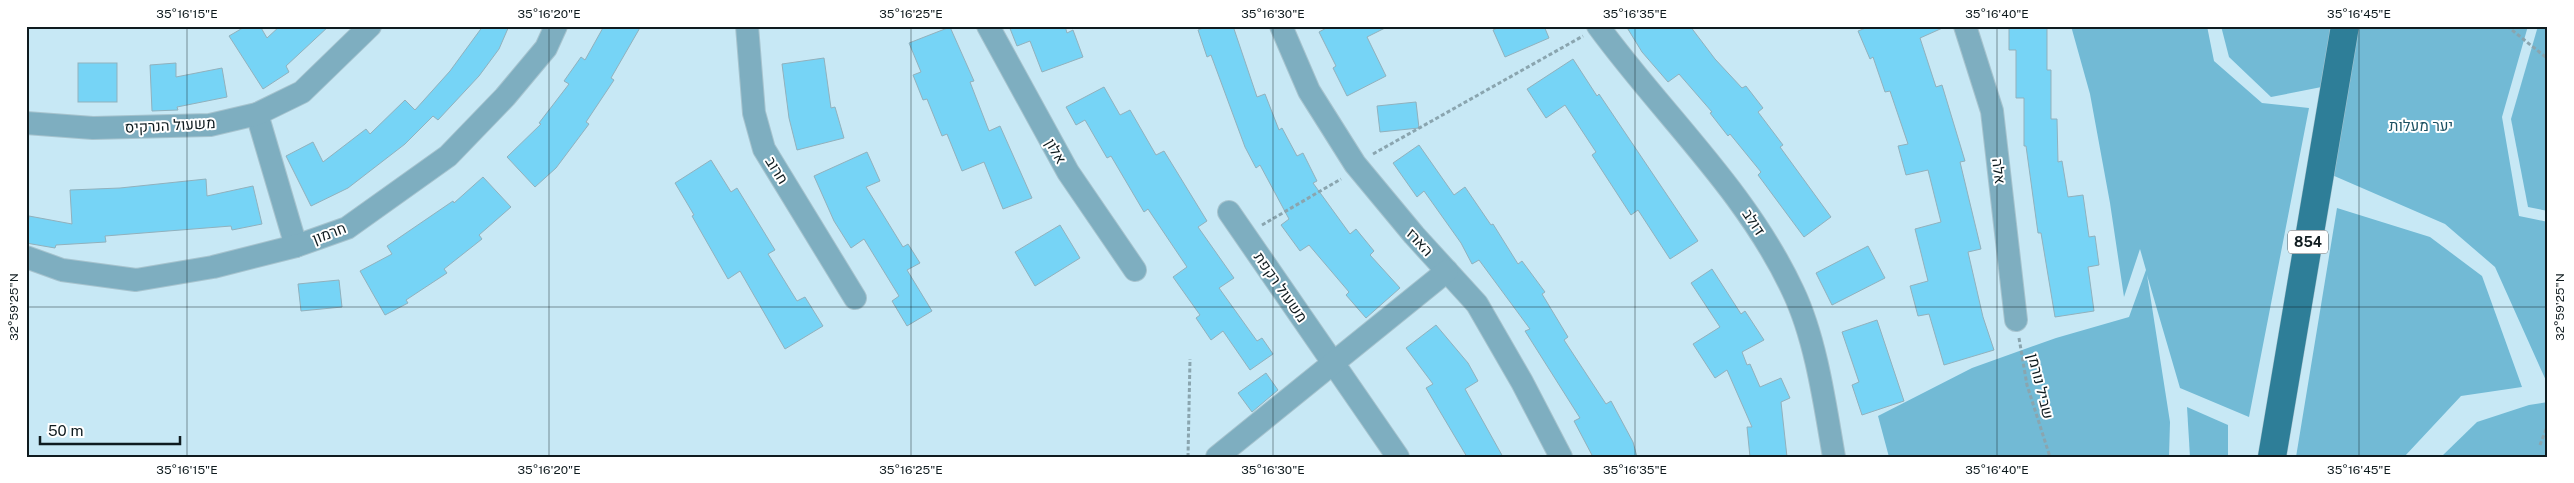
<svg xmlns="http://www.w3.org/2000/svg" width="2574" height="483" viewBox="0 0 2574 483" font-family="'Public Sans',Heebo,sans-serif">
  <rect width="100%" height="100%" fill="#c7e8f5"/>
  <g fill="#72bad5">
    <path d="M2071,26H2207L2214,61L2262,103L2309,108L2249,417L2180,388L2147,275L2170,422L2169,457H1889L1878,416L1972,368L2056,338L2129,317L2146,270L2140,249L2124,297L2110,203L2090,94Z"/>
    <path d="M2221,26H2528L2502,117L2519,216L2548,222V385L2495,267L2445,224L2332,175L2347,82L2271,97L2229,57Z"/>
    <path d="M2538,26H2548V211L2528,207L2511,119Z"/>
    <path d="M2337,208L2430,237L2482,276L2522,387L2461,396L2404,457H2296Z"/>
    <path d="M2548,402V457H2441L2477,422L2529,405Z"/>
    <path d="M2187,407L2228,425V457H2190Z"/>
  </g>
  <g fill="#76d4f6" stroke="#91b1bd">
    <path d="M246,26H260L267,38L280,26H329L286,66L289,72L263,89L229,36Z"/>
    <path d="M483,26H509L499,49L479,76L438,120L433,116L405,144L348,188L311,206L286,156L313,142L323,162L366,129L370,134L405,100L415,110L450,71Z"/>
    <path d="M604,26H641L611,78L614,80L586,122L589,124L556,168L535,187L507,157L541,124L539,123L569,84L564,81L581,57L585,60Z"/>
    <path d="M1009,26H1065L1067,33L1073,30L1083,57L1042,72L1030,41L1017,46Z"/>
    <path d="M1208,26H1233L1257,97L1265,94L1279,130L1282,128L1297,156L1303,153L1317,181L1313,183L1350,234L1356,229L1374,251L1370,255L1400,288L1366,318L1346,295L1349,292L1309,245L1300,251L1281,225L1289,219L1260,165L1256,168L1245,147L1211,55L1207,57L1198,30Z"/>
    <path d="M1330,26H1389L1367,37L1386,76L1347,96L1333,68L1336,66L1319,32Z"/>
    <path d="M1502,26H1544L1549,38L1505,57L1493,30Z"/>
    <path d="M1626,26H1690L1715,59L1742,88L1746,86L1763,108L1758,112L1783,145L1780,147L1831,217L1804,237L1758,175L1761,172L1730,134L1728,136L1710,113L1712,112L1679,74L1668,82L1642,52Z"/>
    <path d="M1871,26H1947L1920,38L1936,87L1942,85L1965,161L1960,162L1981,249L1968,252L1983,317L1994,350L1944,365L1929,314L1918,316L1910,286L1928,281L1915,229L1941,222L1928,170L1906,175L1898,146L1908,144L1890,91L1885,92L1873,57L1870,59L1858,31Z"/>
    <path d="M2009,26H2047V70H2051V119H2057L2058,162L2062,161L2068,197L2083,195L2089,237L2095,236L2099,265L2088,267L2094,311L2055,317L2041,233H2038L2026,146H2024V98H2016V50H2009Z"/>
    <path d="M950,27L974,81L970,82L989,131L1000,126L1032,198L1003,209L984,162L962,171L947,134L942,136L927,99L923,100L913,75L921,72L909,43Z"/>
    <path d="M824,58L831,108L835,107L844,138L797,150L789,118L782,64Z"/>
    <path d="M1573,59L1597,96L1599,94L1698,241L1670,259L1638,210L1631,215L1592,155L1596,152L1565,105L1546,118L1527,89Z"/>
    <rect x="78" y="63" width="39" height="39"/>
    <path d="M176,63V77L222,68L227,97L177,107L178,110L152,111L150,65Z"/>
    <path d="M1104,87L1120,115L1130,110L1156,155L1164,151L1207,221L1198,227L1234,278L1219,288L1257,341L1262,338L1273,354L1250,370L1223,331L1211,340L1196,318L1200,315L1173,277L1187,267L1148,209L1144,212L1111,156L1107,158L1085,120L1076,125L1066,107Z"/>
    <path d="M1416,102L1419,128L1380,132L1377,106Z"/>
    <path d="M1419,145L1454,195L1465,187L1491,225L1493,224L1518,264L1522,261L1545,292L1542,294L1568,337L1564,340L1606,404L1611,401L1633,442L1637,457H1593L1574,421L1580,418L1525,331L1530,329L1479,260L1472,264L1461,243L1424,191L1417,197L1393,163Z"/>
    <path d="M867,152L880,181L866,187L903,247L908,244L920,263L907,270L932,311L907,326L892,301L899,296L864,239L851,248L834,221L814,176Z"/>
    <path d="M711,160L731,192L737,188L775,250L768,254L797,301L805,297L823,326L785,349L740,271L728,279L692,216L694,215L675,183Z"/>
    <path d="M483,177L511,207L479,235L482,239L444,269L447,273L406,300L408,303L385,315L360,271L392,254L387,246L453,201L454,203Z"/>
    <path d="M206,179L207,196L253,186L262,224L232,230L231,226L105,236L106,242L56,245L55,248L26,243L29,216L72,224L70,190L120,188Z"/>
    <path d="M1060,225L1080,258L1035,286L1015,252Z"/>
    <path d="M1868,246L1885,278L1832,305L1816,273Z"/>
    <path d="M1712,269L1741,314L1745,311L1764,340L1742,352L1747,365L1750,364L1760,387L1781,378L1790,398L1781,402L1787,457H1750L1747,427H1752L1727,370L1715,378L1693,344L1720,327L1691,283Z"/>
    <path d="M339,280L342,307L301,311L298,284Z"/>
    <path d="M1877,320L1904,401L1862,415L1852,385L1859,382L1842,332Z"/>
    <path d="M1436,325L1468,363L1478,381L1465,389L1503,457H1467L1426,388L1433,384L1406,348Z"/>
    <path d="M1266,373L1278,390L1252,412L1238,393Z"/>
  </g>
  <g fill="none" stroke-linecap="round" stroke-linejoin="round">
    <g stroke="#a6c3ce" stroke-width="24">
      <g id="minor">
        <path d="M747,26L754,113L764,149L855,298"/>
        <path d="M988,26L1068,172L1135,270"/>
        <path d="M1281,26L1309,91L1355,164L1414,235L1477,304L1522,382L1561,457"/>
        <path d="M1598,26C1663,115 1746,190 1793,291C1816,339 1825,405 1834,457"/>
        <path d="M1965,26L1992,111L2016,320"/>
        <path d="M257,114L296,246"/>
        <path d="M26,123L93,128L210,125L257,114L302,92L370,26"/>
        <path d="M1229,212L1398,457"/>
        <path d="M26,257L62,270L136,280L213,267L296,246L347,228L448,156L505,97L546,48L556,26"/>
        <path d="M1217,457L1447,271"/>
      </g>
    </g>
    <g stroke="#a6c3ce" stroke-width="29">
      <path id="primary" d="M2272,457L2345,26"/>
    </g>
    <g stroke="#8aa5af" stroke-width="3" stroke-dasharray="4 2.5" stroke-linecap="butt">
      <path d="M2507,26L2548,59"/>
      <path d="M1373,154L1583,36"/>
      <path d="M1262,225L1341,179"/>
      <path d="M2019,338L2027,385L2050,457"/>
      <path d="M2548,379V380"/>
      <path d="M2540,445L2548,424"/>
      <path d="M1188,457L1190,359"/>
    </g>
    <use href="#minor" stroke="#7eaec0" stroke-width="22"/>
    <use href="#primary" stroke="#2e7e98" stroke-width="28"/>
  </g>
  <path fill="none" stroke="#0f1b1f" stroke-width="1" stroke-opacity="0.45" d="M187,26V457M549,26V457M911,26V457M1273,26V457M1635,26V457M1997,26V457M2359,26V457M26,307H2548"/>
  <g text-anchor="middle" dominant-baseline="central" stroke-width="4" stroke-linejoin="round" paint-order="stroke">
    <rect fill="#fff" stroke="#575f62" stroke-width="1" x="2288" y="230.5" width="40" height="23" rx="4"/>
    <g font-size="14" font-weight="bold" fill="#0f1b1f">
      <text x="2308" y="242">854</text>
    </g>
    <g font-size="15" fill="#0f1b1f" stroke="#fff">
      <text transform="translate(170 125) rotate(-3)">משעול הנרקיס</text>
      <text transform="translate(1056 151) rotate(60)">אלון</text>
      <text transform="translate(777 170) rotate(58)">חרוב</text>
      <text transform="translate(1999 171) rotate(83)">אלה</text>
      <text transform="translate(1754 222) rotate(56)">דולב</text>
      <text transform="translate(329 233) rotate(-21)">חרמון</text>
      <text transform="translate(1420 242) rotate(48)">הארז</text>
      <text transform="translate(1281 287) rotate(55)">משעול רקפת</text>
      <text transform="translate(2041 386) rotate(76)">שביל נורמן</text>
    </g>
    <g font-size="15" fill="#1b5162" stroke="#fff">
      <text x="2421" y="125">יער מעלות</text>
    </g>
  </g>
  <rect width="2574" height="483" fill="none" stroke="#ffffff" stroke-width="55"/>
  <path d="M40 436v8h140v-8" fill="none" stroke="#0f1b1f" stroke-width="2.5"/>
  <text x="48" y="436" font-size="15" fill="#0f1b1f" stroke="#ffffff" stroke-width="4" paint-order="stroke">50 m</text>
  <rect x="28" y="28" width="2518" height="428" fill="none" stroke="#0f1b1f" stroke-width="2"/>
  <g font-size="12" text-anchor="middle" fill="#0f1b1f">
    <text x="187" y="18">35°16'15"E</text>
    <text x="549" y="18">35°16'20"E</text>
    <text x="911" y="18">35°16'25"E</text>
    <text x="1273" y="18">35°16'30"E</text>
    <text x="1635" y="18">35°16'35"E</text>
    <text x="1997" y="18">35°16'40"E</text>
    <text x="2359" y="18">35°16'45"E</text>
    <text transform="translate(14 307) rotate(-90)" y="4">32°59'25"N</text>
    <text transform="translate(2560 307) rotate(-90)" y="4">32°59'25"N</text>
    <text x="187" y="474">35°16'15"E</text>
    <text x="549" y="474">35°16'20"E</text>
    <text x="911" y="474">35°16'25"E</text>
    <text x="1273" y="474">35°16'30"E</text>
    <text x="1635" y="474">35°16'35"E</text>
    <text x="1997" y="474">35°16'40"E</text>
    <text x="2359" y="474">35°16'45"E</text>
  </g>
</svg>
